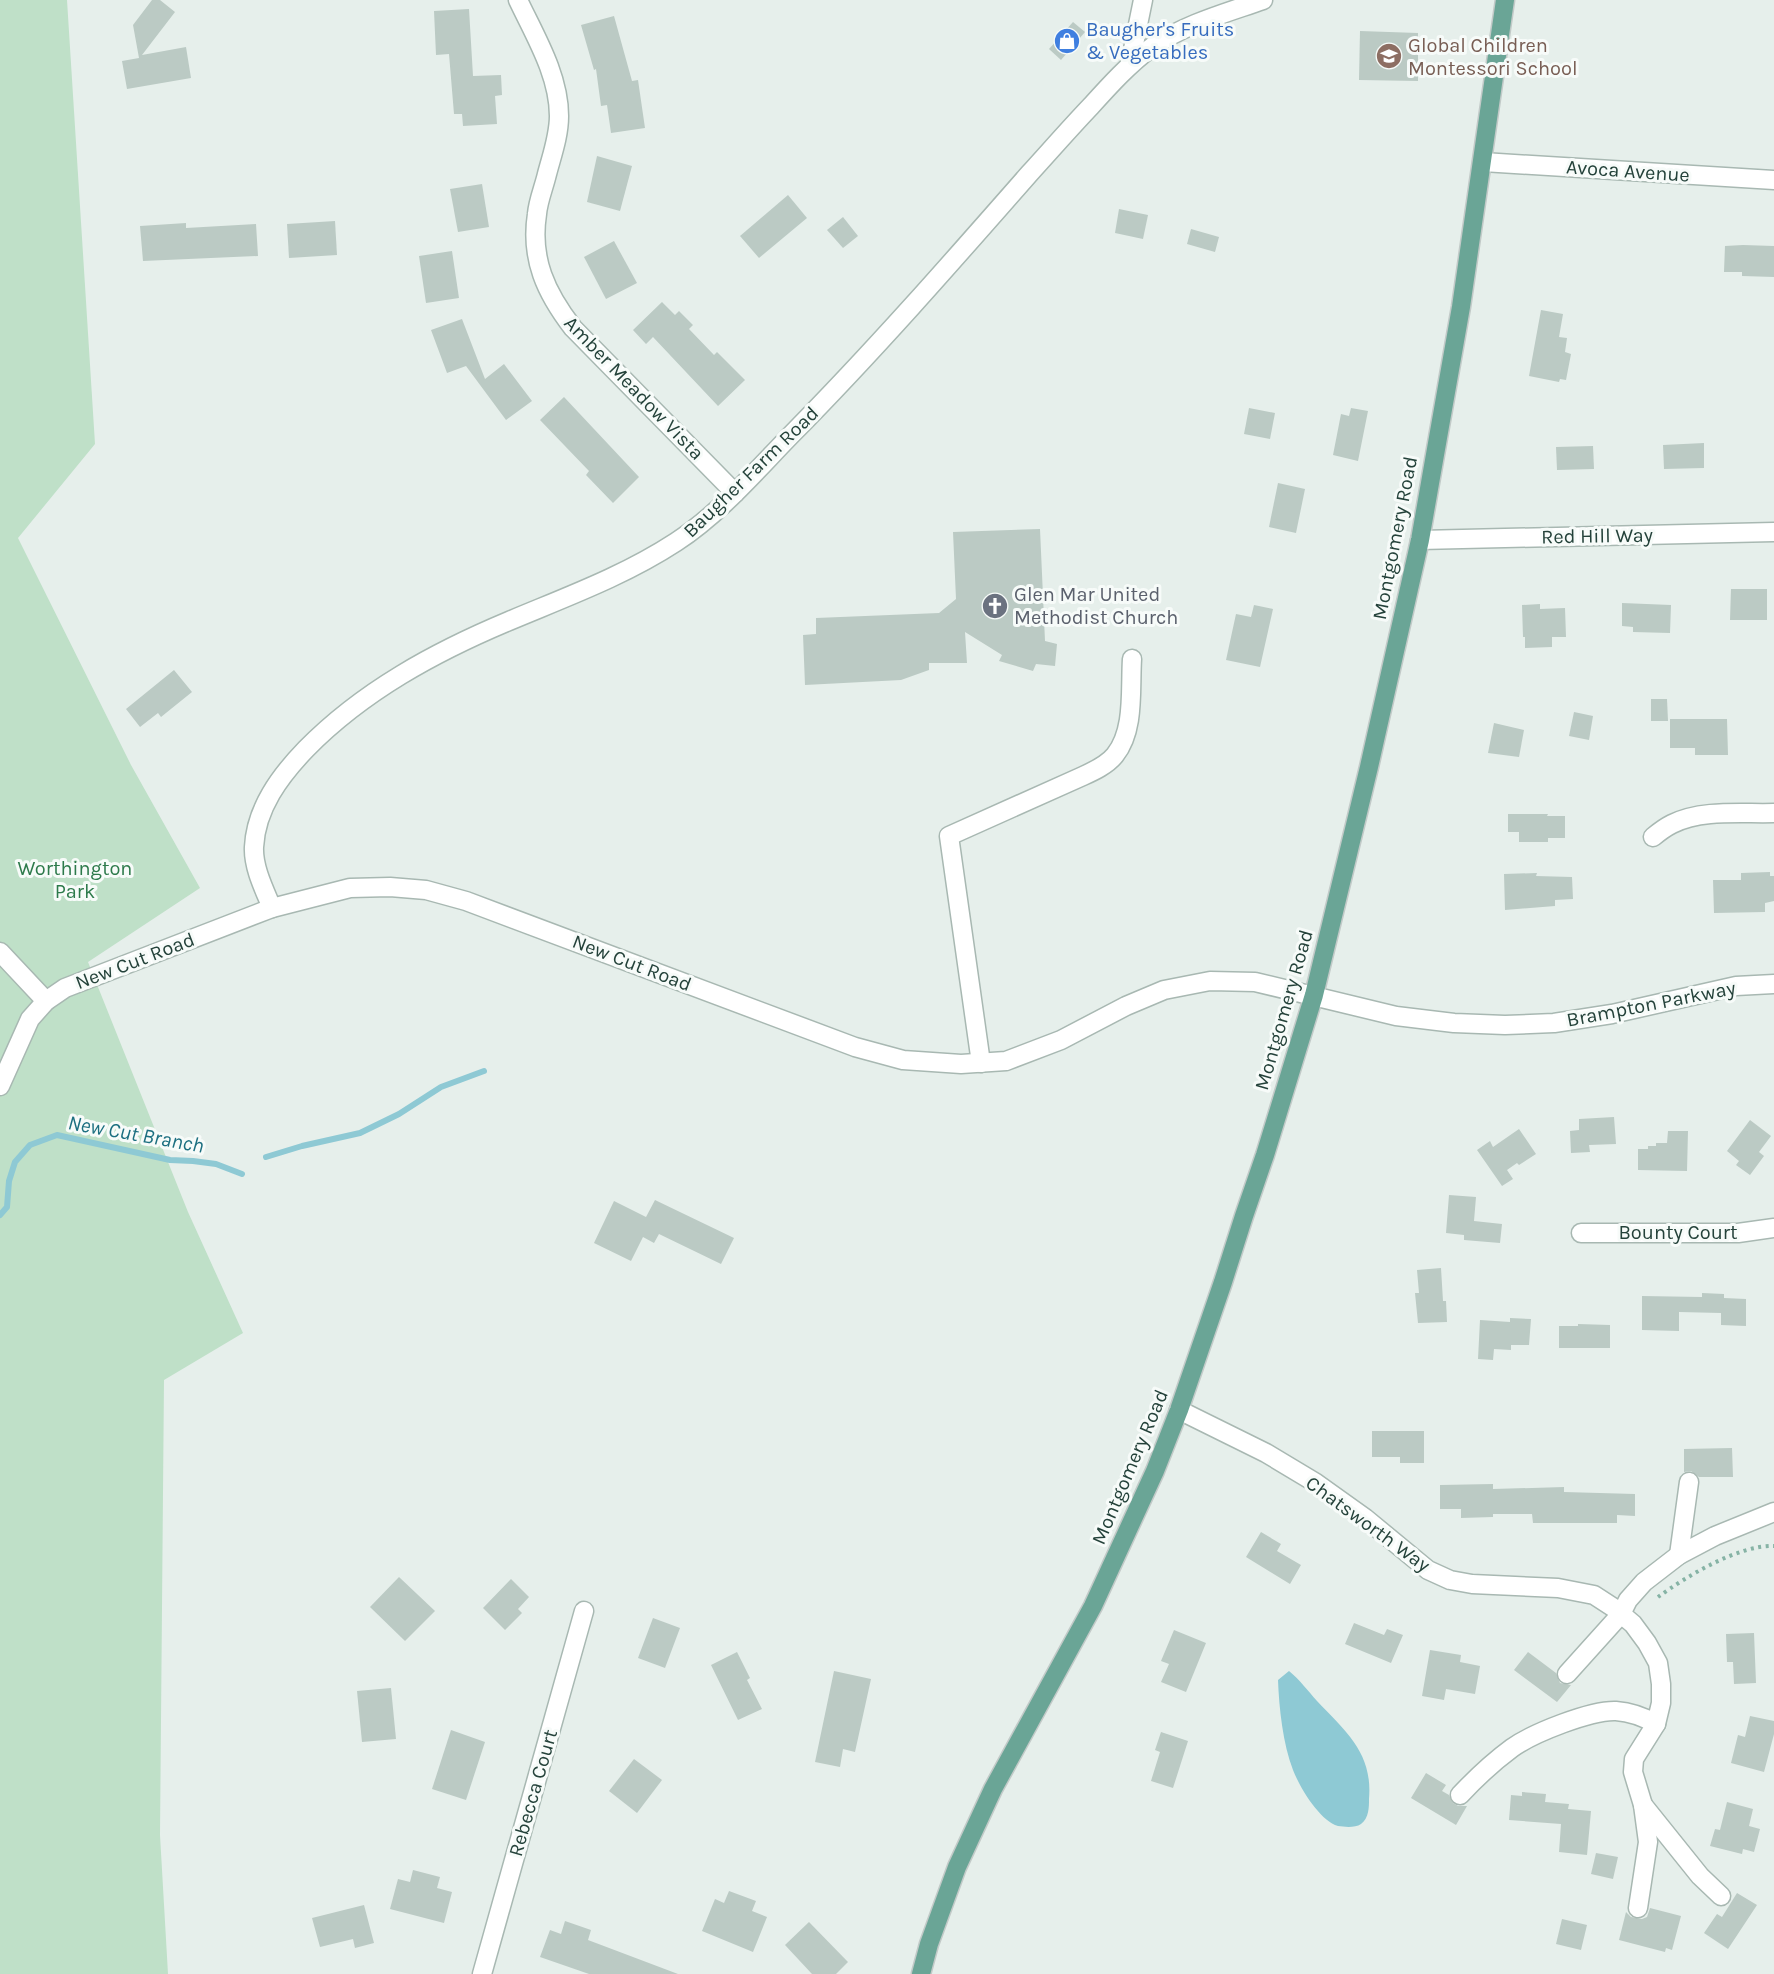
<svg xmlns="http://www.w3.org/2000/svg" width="1774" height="1974" viewBox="0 0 1774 1974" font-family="Karla,sans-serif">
  <rect width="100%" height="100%" fill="#e6efeb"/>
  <path fill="#bfe0c8" d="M0,0H67L95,444L18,538L131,765L200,888L88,962L188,1212L243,1333L164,1380L160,1835L168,1974H0Z"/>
  <path fill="#8ec9d4" d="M1289,1671C1300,1680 1308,1691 1317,1701C1345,1731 1373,1752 1369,1799C1369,1807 1369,1818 1361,1824C1355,1828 1345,1827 1338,1826C1320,1821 1300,1788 1293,1770C1283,1744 1279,1708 1278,1680Z"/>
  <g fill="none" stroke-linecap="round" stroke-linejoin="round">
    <g stroke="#8ec9d4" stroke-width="6">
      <path d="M266,1157L302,1146L360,1133L399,1114L441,1087L484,1071"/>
      <path d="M0,1215L7,1207L9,1181L15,1162L30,1145L57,1135L170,1160L193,1161L216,1164L242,1174"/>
    </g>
  </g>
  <g fill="#bbcac4">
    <path d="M152,0H160L175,12L142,55L186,47L191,78L127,89L122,61L139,58L133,25Z"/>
    <path d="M469,9L473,76L501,75L502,95L495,96L497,124L463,126L462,114H454L449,54L436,55L434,11Z"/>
    <path d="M614,16L632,81L638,80L645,128L611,133L607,105L601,106L596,69L594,70L581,25Z"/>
    <path d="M1073,22L1085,32L1061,60L1049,49Z"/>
    <path d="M1360,31L1418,33V81L1359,80Z"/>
    <path d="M597,156L632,166L620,211L587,202Z"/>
    <path d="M482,184L489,227L458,232L450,189Z"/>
    <path d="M788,195L807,218L759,258L740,236Z"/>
    <path d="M1119,209L1148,215L1143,239L1115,233Z"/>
    <path d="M843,217L858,236L843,248L827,230Z"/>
    <path d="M335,221L337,255L289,258L287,224Z"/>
    <path d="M186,223V228L256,224L258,256L143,261L140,226Z"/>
    <path d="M1191,229L1219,237L1215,252L1187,244Z"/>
    <path d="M614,241L637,283L606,299L584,257Z"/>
    <path d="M1743,245L1774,246V277L1742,276V272H1724L1725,246Z"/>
    <path d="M452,251L459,298L426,303L419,256Z"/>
    <path d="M662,302L675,315L679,311L693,325L689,329L714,355L717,352L745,380L718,406L653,337L646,344L633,330Z"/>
    <path d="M1541,310L1563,314L1559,337L1567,338L1565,352L1571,354L1566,380L1560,379L1559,382L1529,376Z"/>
    <path d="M462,319L485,379L504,364L532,401L506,420L466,366L447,373L431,330Z"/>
    <path d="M564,397L639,477L613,503L586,475L589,471L540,420Z"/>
    <path d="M1249,408L1275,413L1270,439L1244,434Z"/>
    <path d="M1351,408L1368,411L1358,461L1333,455L1341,414L1349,416Z"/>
    <path d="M1704,443V468L1664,469L1663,445Z"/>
    <path d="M1593,446L1594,469L1557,470L1556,447Z"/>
    <path d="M1278,483L1305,489L1296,533L1269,527Z"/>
    <path d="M1040,529L1045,641L1057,644L1055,666L1036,664L1033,671L999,661L1002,655L965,632L967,663H929V670L901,680L805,685L803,635L816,634V618L939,613L956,599L953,532Z"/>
    <path d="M1731,589H1767V620H1730Z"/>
    <path d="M1622,603L1671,605L1670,633L1633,632V627L1622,626Z"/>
    <path d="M1540,604V609L1565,608L1566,637H1552V647L1525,648V637H1523L1522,605Z"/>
    <path d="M1254,605L1273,609L1260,667L1226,660L1236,614L1251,617Z"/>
    <path d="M174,670L192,692L161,717L158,713L140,727L126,709Z"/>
    <path d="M1651,699H1667L1668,721H1651Z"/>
    <path d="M1574,712L1593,716L1589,740L1569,736Z"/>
    <path d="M1670,719H1727L1728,755H1695V748H1670Z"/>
    <path d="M1494,723L1524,730L1519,757L1488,753Z"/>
    <path d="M1508,814H1548L1547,816H1565V838H1548V842H1519V832H1508Z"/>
    <path d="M1770,872V876H1774V901L1765,903V912L1714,913L1713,880H1741V873Z"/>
    <path d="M1537,873L1536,876L1572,877L1573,899L1555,900V906L1505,910L1504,874Z"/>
    <path d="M1614,1117L1616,1144L1589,1145L1590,1152L1571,1153L1570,1131L1579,1130V1119Z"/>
    <path d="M1750,1120L1771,1136L1759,1152L1764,1156L1750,1175L1736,1165L1739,1161L1727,1151Z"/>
    <path d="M1519,1129L1536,1154L1519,1165L1517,1163L1507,1170L1513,1179L1502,1186L1477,1150L1490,1141L1493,1147Z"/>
    <path d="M1668,1131H1688L1687,1171L1638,1170V1149H1648V1146H1656V1143H1667Z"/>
    <path d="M1449,1195L1476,1197L1474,1221L1502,1224L1500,1243L1464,1240V1235L1446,1233Z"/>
    <path d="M655,1200L734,1238L721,1264L659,1234L654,1243L643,1237L631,1261L594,1243L614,1201L646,1217Z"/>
    <path d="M1441,1268L1443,1301H1446L1447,1322L1418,1323L1415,1293H1419L1417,1270Z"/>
    <path d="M1702,1293L1724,1294V1298L1746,1299V1326L1721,1325V1313L1679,1312V1331L1642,1330V1296L1702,1297Z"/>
    <path d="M1510,1318L1531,1319L1529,1345H1511V1350L1494,1349L1493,1360L1478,1359L1480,1320L1510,1322Z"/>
    <path d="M1578,1324L1610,1325V1348H1559V1326H1578Z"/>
    <path d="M1372,1431H1424V1463H1400V1457H1372Z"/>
    <path d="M1732,1448L1733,1477H1699L1691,1471L1684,1472V1449Z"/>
    <path d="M1493,1484V1489L1564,1487V1492L1635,1494V1516L1617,1515V1523H1533L1532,1514H1493V1517L1461,1518V1509H1440V1485Z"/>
    <path d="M1261,1532L1281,1544L1277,1551L1301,1565L1290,1584L1246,1557Z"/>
    <path d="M399,1577L435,1611L405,1641L370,1607Z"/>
    <path d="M511,1579L529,1597L518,1609L522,1613L505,1630L483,1608Z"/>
    <path d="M653,1618L680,1628L665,1668L638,1658Z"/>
    <path d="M1354,1623L1384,1635L1387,1629L1403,1635L1391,1663L1345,1644Z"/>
    <path d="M1174,1630L1206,1643L1186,1692L1161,1682L1169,1664L1161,1661Z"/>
    <path d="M1754,1633L1756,1683L1734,1684L1733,1662H1727L1726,1634Z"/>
    <path d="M1430,1650L1461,1655L1460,1662L1480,1666L1475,1694L1446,1689L1444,1700L1422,1696Z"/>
    <path d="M737,1652L750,1678L747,1680L762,1709L738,1720L711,1665Z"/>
    <path d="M1528,1652L1556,1673L1560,1683L1571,1685L1557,1702L1514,1670Z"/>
    <path d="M834,1671L871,1679L855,1752L843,1749L840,1767L815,1762Z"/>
    <path d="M391,1688L396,1739L362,1742L357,1691Z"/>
    <path d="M1750,1716L1774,1721V1734L1764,1772L1731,1763L1738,1735L1745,1737Z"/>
    <path d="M451,1730L485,1742L466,1800L432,1789Z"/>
    <path d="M1161,1732L1188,1741L1173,1788L1151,1781L1160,1752L1155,1750Z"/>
    <path d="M634,1759L662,1780L637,1813L609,1791Z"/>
    <path d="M1426,1773L1446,1785L1442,1791L1449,1795L1453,1803L1458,1806H1467L1456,1825L1411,1798Z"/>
    <path d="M1522,1792L1546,1794L1545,1802L1569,1804L1568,1809L1591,1811L1587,1855L1559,1852L1561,1824L1509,1820L1511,1795L1522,1796Z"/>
    <path d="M1727,1802L1753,1809L1749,1826L1760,1829L1754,1852L1743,1849L1742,1854L1710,1846L1715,1829L1720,1830Z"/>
    <path d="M1596,1853L1618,1857L1613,1879L1591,1874Z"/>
    <path d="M413,1870L440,1877L437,1888L452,1892L444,1923L390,1909L398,1879L410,1882Z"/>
    <path d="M729,1891L756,1901L752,1911L767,1917L753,1952L702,1931L715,1899L724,1903Z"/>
    <path d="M1737,1893L1757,1905L1728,1949L1704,1933L1717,1914L1722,1917Z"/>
    <path d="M364,1905L374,1943L355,1948L353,1939L320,1947L312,1918Z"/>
    <path d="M1650,1908L1681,1916L1672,1950L1666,1948L1665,1952L1619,1940L1626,1912L1631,1917L1642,1919L1647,1917Z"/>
    <path d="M1562,1919L1587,1925L1581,1950L1556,1944Z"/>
    <path d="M565,1921L591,1930L588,1940L678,1974H589L540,1957L550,1930L561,1934Z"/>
    <path d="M809,1922L848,1962L836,1974H812L785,1945Z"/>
  </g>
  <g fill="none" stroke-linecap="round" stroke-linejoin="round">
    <g stroke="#a8b8b2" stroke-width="21">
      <g id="minor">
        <path d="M518,0C535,36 559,75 559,116C559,136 552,155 547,174C544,187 538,201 537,214C530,259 546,293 573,328L735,493"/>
        <path d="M1130,64L1143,0"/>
        <path d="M1483,162L1774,180"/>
        <path d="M1420,540L1774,532"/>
        <path d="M1653,837C1659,832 1666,827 1672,824C1702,809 1742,814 1774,813"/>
        <path d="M272,908C264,889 253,867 254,847C256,808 280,776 306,749C363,691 435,652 509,621C566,597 624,576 676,542C719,514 754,473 790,436C873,352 951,263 1029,174C1050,151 1070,128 1091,106C1110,85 1129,64 1152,47C1185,24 1226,13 1263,0"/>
        <path d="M0,952L46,1001"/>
        <path d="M981,1063L949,836L1083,776C1094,771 1107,765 1115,755C1135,730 1130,690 1132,659"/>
        <path d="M0,1086L30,1019L46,1001L65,988L272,908L350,888L390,887L426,890L466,901L855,1047L903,1060L961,1064L1006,1061L1061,1040L1126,1006L1164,990L1210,981L1255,982L1396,1016L1454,1023L1505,1025L1554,1023L1612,1014L1736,986L1774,984"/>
        <path d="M1581,1233H1738L1774,1228"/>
        <path d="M1179,1410L1266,1453L1316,1483L1365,1518L1428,1570L1450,1580L1472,1584L1558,1588L1594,1595L1614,1608L1633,1624L1647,1643L1658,1663L1661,1684V1703L1656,1724L1634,1759L1633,1772L1643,1805L1648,1842L1638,1908"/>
        <path d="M1679,1555L1689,1482"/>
        <path d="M1567,1674L1621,1614L1628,1600L1644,1582L1679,1555L1715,1536L1774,1512"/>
        <path d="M1460,1795C1476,1778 1493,1762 1512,1748C1533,1733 1591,1710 1616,1711C1630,1712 1644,1717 1656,1724"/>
        <path d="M1643,1805L1700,1876L1721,1896"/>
        <path d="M482,1974L584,1611"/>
      </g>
    </g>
    <g stroke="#c2cac8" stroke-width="21">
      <path id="major" d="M921,1974L929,1944L957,1867L993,1789L1093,1606L1155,1471L1179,1410L1223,1282L1244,1216L1265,1155L1314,995L1369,767L1420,540L1461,307L1505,0"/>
    </g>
    <path stroke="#86b3a5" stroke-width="4" stroke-dasharray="3 4.5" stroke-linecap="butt" d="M1658,1597C1687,1576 1738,1545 1774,1546"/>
    <use href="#minor" stroke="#fff" stroke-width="18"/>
    <use href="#major" stroke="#6aa596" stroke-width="18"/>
  </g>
  <defs>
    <g id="shop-disc" transform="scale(1.35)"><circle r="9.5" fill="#3f7fe0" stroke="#f7fbf9"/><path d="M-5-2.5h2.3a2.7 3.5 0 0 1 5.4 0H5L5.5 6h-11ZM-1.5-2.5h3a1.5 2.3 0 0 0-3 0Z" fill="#fff"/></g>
    <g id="school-disc" transform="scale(1.35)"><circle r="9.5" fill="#8d6e63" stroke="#f7fbf9"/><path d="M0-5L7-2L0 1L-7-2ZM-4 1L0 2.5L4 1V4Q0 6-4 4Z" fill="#fff"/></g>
    <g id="church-disc" transform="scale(1.35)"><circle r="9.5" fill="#6b7280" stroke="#f7fbf9"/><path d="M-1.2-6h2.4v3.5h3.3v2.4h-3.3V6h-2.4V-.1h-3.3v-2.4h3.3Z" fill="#fff"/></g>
  </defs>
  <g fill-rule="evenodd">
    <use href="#shop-disc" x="1067" y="41"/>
    <use href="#school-disc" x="1389" y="56"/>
    <use href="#church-disc" x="995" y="606"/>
  </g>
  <g text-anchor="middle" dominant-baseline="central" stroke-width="6" stroke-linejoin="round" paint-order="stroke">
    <g font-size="20" fill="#366cbe" stroke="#f7fbf9" text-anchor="start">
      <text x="1086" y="29">Baugher's Fruits<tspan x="1086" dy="23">&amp; Vegetables</tspan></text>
    </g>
    <g font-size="20" fill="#785e54" stroke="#f7fbf9" text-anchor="start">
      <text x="1408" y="45">Global Children<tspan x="1408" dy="23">Montessori School</tspan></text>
    </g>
    <g font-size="20" fill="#24423a" stroke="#f7fbf9">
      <text transform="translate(1628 171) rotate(4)">Avoca Avenue</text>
      <text transform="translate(634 388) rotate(46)">Amber Meadow Vista</text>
      <text transform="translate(751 472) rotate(-44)">Baugher Farm Road</text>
      <text transform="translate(1597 536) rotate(-1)">Red Hill Way</text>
      <text transform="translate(1395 538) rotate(-79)">Montgomery Road</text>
      <text transform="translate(135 961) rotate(-21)">New Cut Road</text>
      <text transform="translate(632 963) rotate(21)">New Cut Road</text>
      <text transform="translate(1651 1004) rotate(-11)">Brampton Parkway</text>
      <text transform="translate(1284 1010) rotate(-74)">Montgomery Road</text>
      <text x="1678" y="1232">Bounty Court</text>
      <text transform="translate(1130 1467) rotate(-67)">Montgomery Road</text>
      <text transform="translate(1368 1524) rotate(36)">Chatsworth Way</text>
      <text transform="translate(533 1793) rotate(-74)">Rebecca Court</text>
    </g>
    <g font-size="20" fill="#5b616d" stroke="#f7fbf9" text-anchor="start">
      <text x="1014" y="594">Glen Mar United<tspan x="1014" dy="23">Methodist Church</tspan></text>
    </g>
    <g font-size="20" fill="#2d7a4b" stroke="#f7fbf9">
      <text x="75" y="868">Worthington<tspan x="75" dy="23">Park</tspan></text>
    </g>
    <g font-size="21" font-style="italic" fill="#1c6f80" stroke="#f7fbf9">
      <text transform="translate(136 1134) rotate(10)">New Cut Branch</text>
    </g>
  </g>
</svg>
